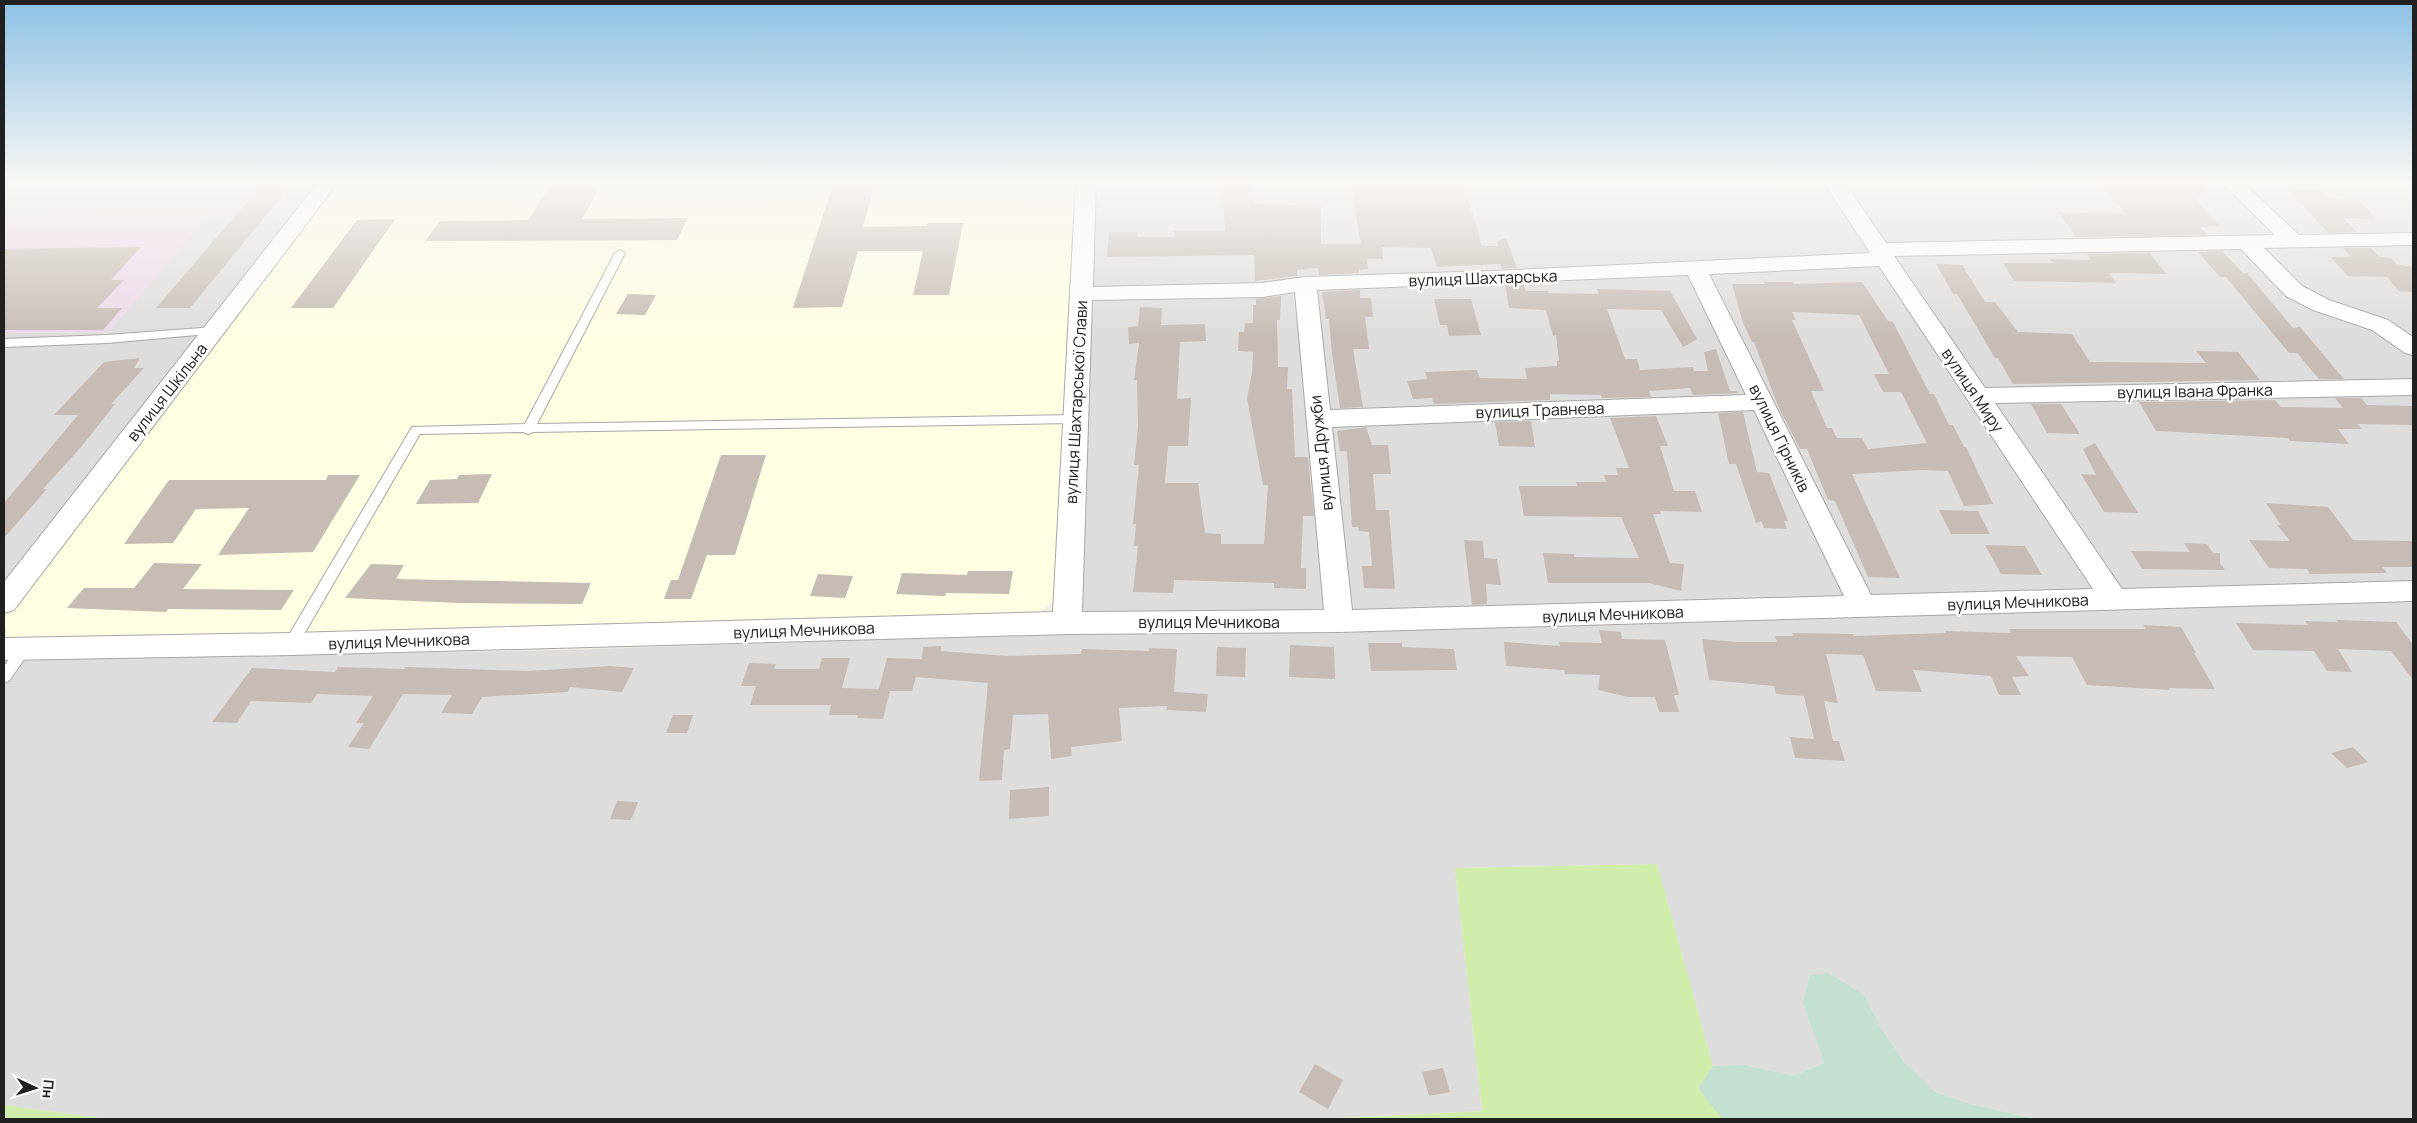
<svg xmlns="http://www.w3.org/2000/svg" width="2417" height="1123" viewBox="0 0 2417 1123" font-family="Manrope,sans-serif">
  <rect width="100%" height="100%" fill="#f1ede7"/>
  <g fill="#dedddd">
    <path d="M4,181H321L4,586V333L108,332L213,210L4,217Z"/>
    <path d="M1096,181H1825L1878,256L1092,292Z"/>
    <path d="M1839,181H2227L2289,239L1886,247Z"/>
    <path d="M2233,181H2413V236L2294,239Z"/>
    <path d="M2413,243V385L1987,394L1891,254Z"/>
    <path d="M1881,262L2099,590L1866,595L1703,270Z"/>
    <path d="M1694,271L1756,398L1323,415L1309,287Z"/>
    <path d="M1300,287L1331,612L1077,616L1093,297Z"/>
    <path d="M2413,393V584L2120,590L1992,401Z"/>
    <path d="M1759,408L1851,597L1347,612L1325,422Z"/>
    <path d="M2413,599V1119H2035L1970,1104L1935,1092L1904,1062L1881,1028L1864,995L1803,1003L1824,1063L1793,1076L1744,1065L1713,1066L1657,864L1455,868L1482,1111L1315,1119H108L4,1105V660L567,650L1063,633Z"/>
  </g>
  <path fill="#ebd8e9" d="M214,210L108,332L4,333V217Z"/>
  <path fill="#fffde2" d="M338,181H1078L1062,585L1055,600L1043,610L1026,618L13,638L6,636L4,617Z"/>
  <g fill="#d0edab">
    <path d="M1657,864L1713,1066L1698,1088L1723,1119H1327L1482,1111L1455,868Z"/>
    <path d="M4,1105L108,1119H4Z"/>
  </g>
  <path fill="#c3e0d0" d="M1828,973L1864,995L1881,1028L1904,1062L1935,1092L1970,1104L2035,1119H1722L1698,1088L1713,1066L1744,1065L1793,1076L1824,1063L1803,1003L1810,975Z"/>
  <g fill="#c6bcb5" fill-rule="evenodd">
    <path d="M265,181H282V196L190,308H156Z"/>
    <path d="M834,181H876L863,227L927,226L928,223H963L949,295H913L923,251H858L842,307L793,308Z"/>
    <path d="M1222,181H1251L1253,204L1321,206V244H1361L1350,181H1463L1482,246H1498L1497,241L1506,238L1517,268L1502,269L1501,264L1437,267L1431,248L1382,247L1383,259H1367L1368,269L1359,270V273L1319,275L1318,268L1297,270V276L1255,281L1254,255L1107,257L1109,232H1138V237H1174V231H1225Z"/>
    <path d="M2098,181H2214L2195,200L2220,226L2200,227L2207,235L2076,237L2058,212L2126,214Z"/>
    <path d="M549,187H600L582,219L688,218L677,240L425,241L440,221L528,220Z"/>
    <path d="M2288,190H2320L2329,199L2359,200L2377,219L2343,218L2357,232L2328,233Z"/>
    <path d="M395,219L333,308H291L357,220Z"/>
    <path d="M141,247L111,280H124L97,308H122L103,330H4V249Z"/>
    <path d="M2343,248H2371L2380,257L2391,258L2397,264L2413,267V292L2399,291L2387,277L2348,276L2330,257H2351Z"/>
    <path d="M2222,251L2243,273H2247L2293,328L2300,327L2344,379H2319L2297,353H2289L2226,277H2220L2198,252Z"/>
    <path d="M2150,253L2166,274L2109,273L2116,283L2014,281L2003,263H2053L2050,259L2091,260L2087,254Z"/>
    <path d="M1936,264L1962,265L1985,302H1995L2018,332L2072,334L2090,362L2206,363L2196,351L2238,352L2260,380L2013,384L1998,358H1995L1957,294H1953Z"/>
    <path d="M1764,282H1792L1794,284L1862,282L1888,321L1893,322L1930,394H1934L1949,425H1953L1964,447H1966L1993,504L1964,506L1948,471L1922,470L1852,474L1900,578L1868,577L1835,501L1828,500L1807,449H1800L1778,406L1754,342H1752L1743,323L1732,284H1765ZM1792,312L1859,315L1889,374H1874L1883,392H1901L1927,443L1868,449L1862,438H1837L1832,428H1827L1811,391H1824L1792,320H1796Z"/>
    <path d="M1505,284H1523L1526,291H1548L1549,293L1598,294L1597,289L1670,291L1697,339L1683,347L1661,310L1607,309L1625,359H1637L1640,370L1693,367L1694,371H1708L1704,352L1716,349L1730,391H1737L1738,393L1693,395L1690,388L1649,391L1651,397L1602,398L1601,395L1550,394V400L1434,404L1432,398L1413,399L1407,381L1427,379L1425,372L1477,370L1480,378L1527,379L1525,368L1557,366V361H1559L1556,335L1553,336L1546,310L1509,308Z"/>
    <path d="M1360,290V298H1371L1373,317H1365L1369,349H1353L1363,407L1340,408L1332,354L1329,319H1326L1322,292Z"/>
    <path d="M628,294L656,295L645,315L616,314Z"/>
    <path d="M1281,296L1280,320H1277L1278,367H1288L1287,389H1292L1295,457H1308L1314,516H1303L1301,568H1306V589L1274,588V583L1174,580L1173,593L1133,592L1138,546H1134L1136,524H1133L1139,465H1134L1138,427L1137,380H1134L1139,343L1129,344L1128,327L1138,326L1140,307L1162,308L1161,325L1205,324L1206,341L1180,342L1177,399L1191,398L1188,446H1168L1165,483H1198L1205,533L1221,534V544H1264L1268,485H1263L1247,399L1252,373L1253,352L1238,351L1239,332H1244L1245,323H1253V305H1256V299Z"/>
    <path d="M1434,299H1471L1481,335L1449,336L1447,325H1440Z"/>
    <path d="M140,358L134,368H144L111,404H115L82,446L43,489H47L4,538V503L78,415H54L104,362Z"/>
    <path d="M2335,398H2361L2367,405L2413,406V425L2357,424L2362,429H2338L2349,444L2290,441L2288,438L2156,431L2139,402L2275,400L2281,407L2343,408Z"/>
    <path d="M2031,404H2061L2080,434L2047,433Z"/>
    <path d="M1743,412L1757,472L1769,473L1788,521H1784L1787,529L1764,528L1761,521L1756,523L1736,464H1729L1718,413Z"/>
    <path d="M1656,416L1668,446H1660L1674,491H1695L1702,512L1660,511L1661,514H1653L1670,563L1684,564L1681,591L1649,583H1548L1543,553L1574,554V557L1639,558L1621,517L1524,516L1519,486H1577L1576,482H1606L1604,475H1618L1616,468H1629L1610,418Z"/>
    <path d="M1531,421L1535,447L1499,446L1495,422Z"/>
    <path d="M1366,427L1372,445H1388L1391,474H1373L1376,510H1389L1395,589L1364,588L1362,566H1372L1369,532L1359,531L1358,527H1352L1347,451H1340L1337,431Z"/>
    <path d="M2095,443L2138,513L2104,512L2081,474L2096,475L2083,449Z"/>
    <path d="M721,455H766L735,555H707L691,599H664L671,580H678Z"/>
    <path d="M492,474L478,503L416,504L430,480L457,479L459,475Z"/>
    <path d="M328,475H360L313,552L218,555L249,508L196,509L173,543L124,544L169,480H326Z"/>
    <path d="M2266,503L2328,507L2353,540L2413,541V567H2382L2387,573L2310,574L2307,569L2269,568L2249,540L2290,541L2277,525H2281Z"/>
    <path d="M1939,510L1978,511L1990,534H1951Z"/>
    <path d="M1464,540L1483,541L1484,558L1497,559L1501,585L1486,584L1487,604L1472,605Z"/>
    <path d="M2184,543L2207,544L2213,553H2220V563L2225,570L2142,569L2131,551L2190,552Z"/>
    <path d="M1985,545L2025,546L2042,575L2001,574Z"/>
    <path d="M154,563L202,564L183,589L294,590L281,610L168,609L166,612L67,608L84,588H134Z"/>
    <path d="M371,564L404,565L396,579L591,583L582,604L460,603L345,598Z"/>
    <path d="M968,571H1013L1009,594L946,593L945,596L896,594L902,573L967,575Z"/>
    <path d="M818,574L853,576L845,598L810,596Z"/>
    <path d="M2336,620L2396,622L2413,645V680L2391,651L2338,649L2352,672L2327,671L2314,651L2253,650L2236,623L2308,625L2305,621L2338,622Z"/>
    <path d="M2143,625L2181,627L2196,653H2194L2215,689L2169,688L2170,690L2087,685L2072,657L2016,656L2029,676L2012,677L2021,695H1999L1991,676L1913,670L1922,692L1876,691L1863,655L1826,654L1838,703L1824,701L1833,741H1839L1845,761L1795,758L1790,737L1814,739L1804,696L1776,694L1774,686L1709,680L1702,639L1737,642H1777L1775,636H1793L1792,633L1853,634L1854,636L1946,633L1945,631L2011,633L2009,629H2146Z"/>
    <path d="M1599,630L1621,632L1622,639L1665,640L1679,695H1674L1679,712H1659L1655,697H1628L1598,690L1600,675L1565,674L1564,670L1506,666L1504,642L1560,646L1559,642L1602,643Z"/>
    <path d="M1368,643H1402V647L1454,649L1457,670L1371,671Z"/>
    <path d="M1290,645L1334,647L1335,679L1289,677Z"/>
    <path d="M941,646V651L1007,656L1081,654L1082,649L1149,651V648L1177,649L1174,692L1208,694L1206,712L1166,710L1167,706L1119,708L1122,741L1071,747L1072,756L1051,759L1048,714L1013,715L1010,749L1004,750L1002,780L979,781L988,683L916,677L912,691H890L883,719L857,718L858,715H829L831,705H750L756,686H741L749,663L776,664L774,669H819L822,658H850L842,688L879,689L887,658L922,659L923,647Z"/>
    <path d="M1217,647L1246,648L1245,677L1216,676Z"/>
    <path d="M610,666L634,668L622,692L570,687L568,692L482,697L472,714L441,713L452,695L403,694L369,749L348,747L364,723H356L373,696L317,694L311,703L251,701L237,723L212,722L252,668L335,672L338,667L404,669L406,667L528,671Z"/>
    <path d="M673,715H693L687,733H666Z"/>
    <path d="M2353,747L2368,762L2347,768L2331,753Z"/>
    <path d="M1049,787V816L1009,819L1010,790Z"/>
    <path d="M617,801L638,802L631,820L610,819Z"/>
    <path d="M1315,1064L1343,1080L1328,1109L1299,1092Z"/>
    <path d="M1443,1068L1450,1092L1429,1096L1422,1072Z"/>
  </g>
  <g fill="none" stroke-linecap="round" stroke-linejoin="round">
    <g stroke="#a7a7a7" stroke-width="2">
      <g id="lane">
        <path d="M620,250L625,253L537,424L1074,415L1080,419L1074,423L533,432L528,434L523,432L420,434L296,648H286L284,644L286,640L412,427L525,424L615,253Z"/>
        <path d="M215,327L221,331L219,333L107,343L4,347V339L107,335Z"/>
        <path d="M25,642L30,644L32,648L9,681L4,683V666L20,644Z"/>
      </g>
    </g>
    <g stroke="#a7a7a7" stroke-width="2">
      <g id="street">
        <path d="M319,181H339L14,610L4,613V582Z"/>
        <path d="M1076,181H1096L1093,287L1262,283L1305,277L1492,271L1870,253L1823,181H1843L1886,243L2275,235L2220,181H2241L2299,235L2413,233V245L2264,248L2302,286L2329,300L2388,320L2413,337V355L2405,353L2372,330L2313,310L2286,296L2241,249L1894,256L1985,388L2413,379V395L1995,403L2122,589L2413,581V601L1339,632L1067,634L291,655L4,660V638L291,633L1053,612ZM1879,266L2093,589L1871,595L1709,274ZM1688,275L1746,395L1330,410L1317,290ZM1295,292L1324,610L1082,612L1092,300L1262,297ZM1754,410L1844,596L1352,610L1332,427Z"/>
      </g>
    </g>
    <use href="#lane" fill="#fff" fill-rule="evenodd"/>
    <use href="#street" fill="#fff" fill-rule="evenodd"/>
  </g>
  <linearGradient id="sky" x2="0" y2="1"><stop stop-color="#8dc2e5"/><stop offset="0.54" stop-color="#f9f7f4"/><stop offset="1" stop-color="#f9f7f4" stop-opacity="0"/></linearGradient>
  <rect width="2417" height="338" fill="url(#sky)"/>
  <g text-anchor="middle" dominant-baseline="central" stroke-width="5" stroke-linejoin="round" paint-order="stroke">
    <g font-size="16" fill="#202020" stroke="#fff">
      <text transform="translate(1483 278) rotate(-2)">вулиця Шахтарська</text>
      <text transform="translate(1973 390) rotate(56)">вулиця Миру</text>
      <text transform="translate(2195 391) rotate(-1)">вулиця Івана Франка</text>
      <text transform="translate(167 392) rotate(-52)">вулиця Шкільна</text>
      <text transform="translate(1076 402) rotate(-87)">вулиця Шахтарської Слави</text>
      <text transform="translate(1540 410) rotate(-2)">вулиця Травнева</text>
      <text transform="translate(1780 438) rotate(64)">вулиця Гірників</text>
      <text transform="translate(1321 453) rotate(-96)">вулиця Дружби</text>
      <text transform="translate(2018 602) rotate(-2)">вулиця Мечникова</text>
      <text transform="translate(1613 614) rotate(-2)">вулиця Мечникова</text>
      <text x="1209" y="622">вулиця Мечникова</text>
      <text transform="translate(804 630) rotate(-2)">вулиця Мечникова</text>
      <text transform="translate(399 641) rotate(-2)">вулиця Мечникова</text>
    </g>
  </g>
  <rect width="2417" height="1123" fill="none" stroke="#202020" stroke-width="10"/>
  <g transform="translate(35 1088) rotate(94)" stroke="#ffffff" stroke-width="4" paint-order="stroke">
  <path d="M0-4L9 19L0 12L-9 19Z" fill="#202020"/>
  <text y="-8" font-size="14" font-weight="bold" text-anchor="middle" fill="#202020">Пн</text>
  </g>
</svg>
